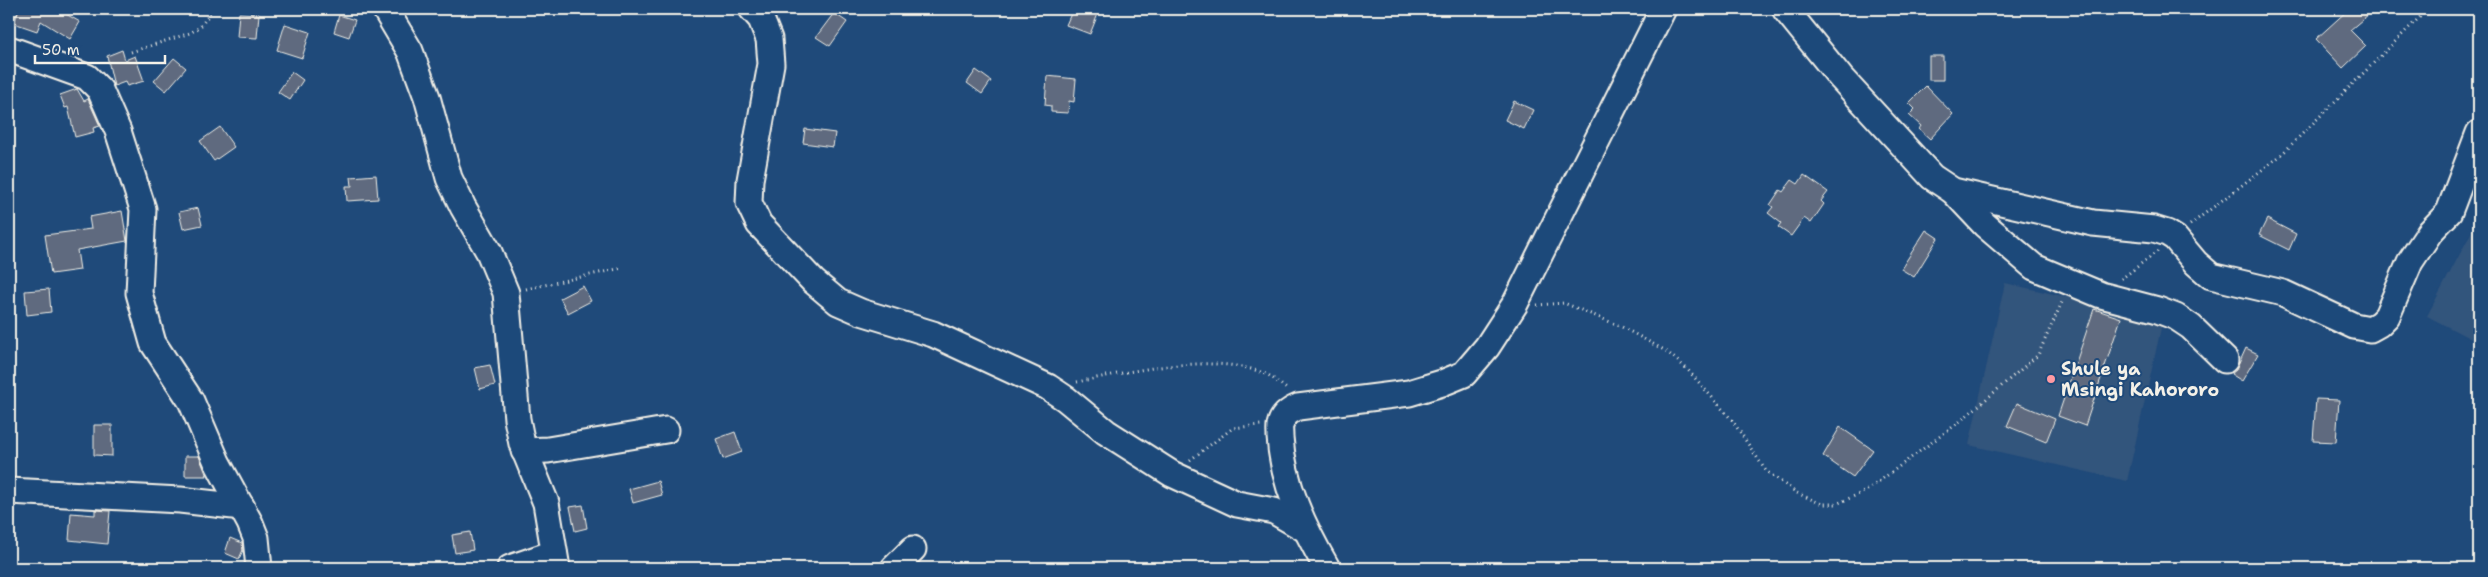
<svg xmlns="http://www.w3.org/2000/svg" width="2488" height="577" viewBox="0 0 2488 577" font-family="'Shantell Sans',sans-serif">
  <rect width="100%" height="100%" fill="#1f4a7a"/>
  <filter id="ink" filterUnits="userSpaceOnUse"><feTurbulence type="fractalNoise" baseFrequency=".02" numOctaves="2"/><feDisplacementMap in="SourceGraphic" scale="10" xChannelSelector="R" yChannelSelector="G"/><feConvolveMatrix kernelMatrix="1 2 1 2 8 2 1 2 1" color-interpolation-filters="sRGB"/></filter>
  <g filter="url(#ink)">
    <g fill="#32547c">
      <path d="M2479,218V343L2427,316Z"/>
      <path d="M2005,283L2163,319L2127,481L1969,445Z"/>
    </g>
    <g fill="#5f6b7f" stroke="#f4f1e8">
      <path d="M19,9H57L80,22L70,39L41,21L37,31L14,23Z"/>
      <path d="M1073,9H1100L1090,34L1066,25Z"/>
      <path d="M2349,9H2375L2350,30L2366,46L2343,68L2316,39Z"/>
      <path d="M239,13L259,14L257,38L237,37Z"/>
      <path d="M834,13L847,22L830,46L816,37Z"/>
      <path d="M339,15L355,20L349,37L334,32Z"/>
      <path d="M285,24L310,32L302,58L277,50Z"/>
      <path d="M122,50L125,60L135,56L144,81L127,86L125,82L114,86L107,56Z"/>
      <rect x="1929" y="56" width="14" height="24"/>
      <path d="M174,58L186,68L166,91L154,81Z"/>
      <path d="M976,70L991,81L982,94L967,83Z"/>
      <path d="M292,72L303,80L290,100L278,92Z"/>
      <path d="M1047,76L1076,79L1074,102L1069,101L1068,113L1051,112V106L1045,105Z"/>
      <path d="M1926,86L1953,114L1930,139L1919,129L1921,126L1909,115L1915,109L1909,103Z"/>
      <path d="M77,89L84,101L88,99L100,126L93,128L94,132L75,137L68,107L65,108L60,95Z"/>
      <path d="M1514,101L1533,110L1524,129L1505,120Z"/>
      <path d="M220,127L234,147L214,161L200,141Z"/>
      <path d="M805,129L835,133L833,147L803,143Z"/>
      <path d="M376,175L378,199L347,201L346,186H352L351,177Z"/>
      <path d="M1804,175L1828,192L1821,201L1824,204L1811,223L1804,218L1791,236L1778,227L1781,223L1768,213L1773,207L1770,205L1780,190L1783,192L1792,180L1798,184Z"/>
      <path d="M198,208L202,225L183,229L179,212Z"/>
      <path d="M122,211L127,241L77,250L80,270L51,274L45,235L91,229L89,217Z"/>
      <path d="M2267,219L2296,234L2289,250L2259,235Z"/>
      <path d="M1926,230L1938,238L1914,277L1901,269Z"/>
      <path d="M583,286L591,301L568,313L560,298Z"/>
      <path d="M49,289L51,312L27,315L25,291Z"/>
      <path d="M2094,309L2121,318L2085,426L2058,416Z"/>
      <path d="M2246,348L2258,354L2242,381L2231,374L2236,370Z"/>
      <path d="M490,365L495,385L480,389L475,368Z"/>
      <path d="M2316,399L2339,400L2336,442L2313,441Z"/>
      <path d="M2017,403L2055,419L2046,442L2007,426Z"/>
      <path d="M94,425H112V456L94,455Z"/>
      <path d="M1840,427L1873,450L1853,477L1823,456Z"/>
      <path d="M735,432L742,452L723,459L716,439Z"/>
      <path d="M185,456H199L207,476H185Z"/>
      <path d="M658,481L662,495L633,503L629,489Z"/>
      <path d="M583,505L587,528L575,531L570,507Z"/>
      <path d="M95,510L110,511L107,544L69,540L71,513L95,515Z"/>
      <path d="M470,532L473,550L455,553L452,535Z"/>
      <path d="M230,538L242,543L243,550L239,559L225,553Z"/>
    </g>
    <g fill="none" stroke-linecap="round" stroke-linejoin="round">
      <g stroke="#f4f1e8" stroke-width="29">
        <g id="minor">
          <path d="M385,9L410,51L427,97L449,178L463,207L489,252L506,293L517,419L522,444L546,503L557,568"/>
          <path d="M752,9L761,19L769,39L771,64L750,180L749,203L759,224L813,281L838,302L861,312L933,334L1048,387L1066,399L1106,432L1172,474L1237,504L1274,511L1305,529"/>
          <path d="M1785,9L1841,78L1932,177L1953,191L2093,223L2154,229L2167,233L2175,238L2196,263L2211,276L2283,293L2354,326L2370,329L2379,324L2387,316L2410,262L2430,232L2449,212L2479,133"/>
          <path d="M9,49L87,77L100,90L118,131L143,209L139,293L153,343L191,401L217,462L250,523L256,538L259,568"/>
          <path d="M1953,191L1985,225L2034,267L2101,295L2158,310L2176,317L2191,327L2225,360"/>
          <path d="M524,451L548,450L666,430"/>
          <path d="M9,491L180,500L242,507"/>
          <path d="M510,568L554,553"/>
          <path d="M894,568L913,549"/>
          <path d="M1327,568C1304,528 1283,485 1280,437C1280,432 1279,426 1281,422C1284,414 1291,410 1298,407L1409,393L1442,383L1464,374L1487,347L1515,304L1663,9"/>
        </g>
      </g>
      <g stroke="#f4f1e8" stroke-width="3" stroke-dasharray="1 4" stroke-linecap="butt">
        <path d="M131,52L190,33L200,27L213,9"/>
        <path d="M2190,225L2280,156L2428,9"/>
        <path d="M2121,279L2158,251"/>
        <path d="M526,289L622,268"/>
        <path d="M1537,305L1564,303L1620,326L1666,351L1687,369L1732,420L1766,471L1797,493L1822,504H1836L1866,491L1958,423L2038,355L2063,300"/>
        <path d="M1077,382C1132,371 1213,352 1266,374C1274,378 1281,385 1288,390"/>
        <path d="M1190,460L1233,428L1261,425"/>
      </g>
      <use href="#minor" stroke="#1f4a7a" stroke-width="25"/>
    </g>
  </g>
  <circle fill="#ff9aa2" stroke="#1f4a7a" stroke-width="2" cx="2051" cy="379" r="5"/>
  <g text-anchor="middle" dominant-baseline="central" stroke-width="4" stroke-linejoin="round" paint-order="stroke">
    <g font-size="18" font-weight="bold" fill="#f4f1e8" stroke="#1f4a7a" text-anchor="start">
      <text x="2061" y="369">Shule ya<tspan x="2061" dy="21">Msingi Kahororo</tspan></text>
    </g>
  </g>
  <rect width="2488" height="577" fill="none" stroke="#1f4a7a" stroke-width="30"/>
  <rect x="15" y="15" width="2458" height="547" fill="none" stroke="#f4f1e8" stroke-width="2" filter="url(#ink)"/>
  <path d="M35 55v8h130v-8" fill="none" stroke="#f4f1e8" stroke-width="2.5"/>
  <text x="42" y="55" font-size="15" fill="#f4f1e8" stroke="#1f4a7a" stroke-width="4" paint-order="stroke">50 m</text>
</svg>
